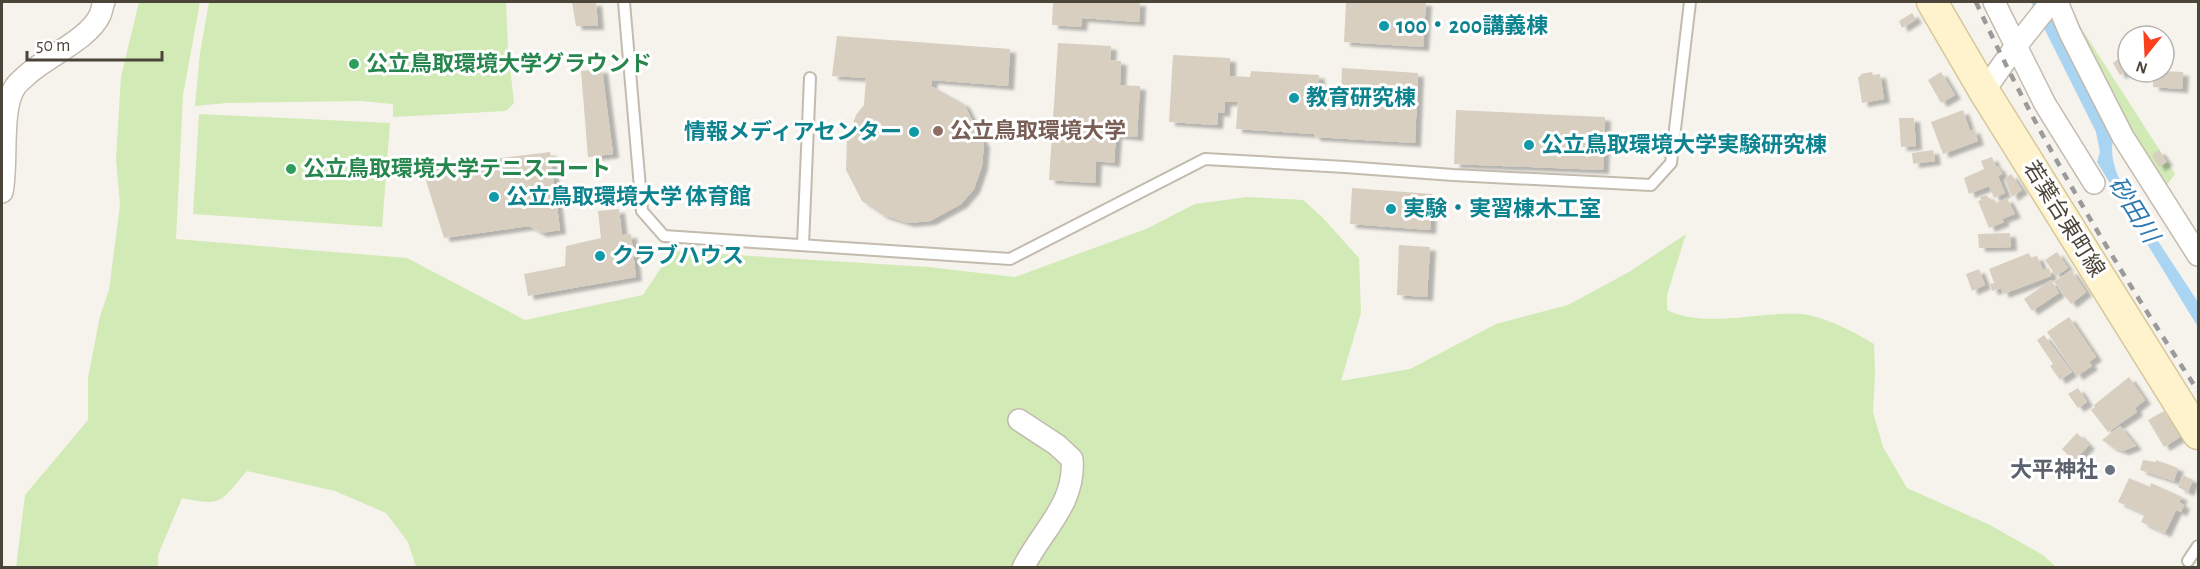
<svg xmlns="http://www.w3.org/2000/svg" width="2200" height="569" viewBox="0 0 2200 569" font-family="'Alegreya Sans','Noto Sans JP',sans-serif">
  <defs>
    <filter id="shadow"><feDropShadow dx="6" dy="4" stdDeviation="1.5" flood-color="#0004"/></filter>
  </defs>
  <rect width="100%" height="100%" fill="#f6f3ec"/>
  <g fill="#d2eab5">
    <path d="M139,2H200L183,95L176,239L407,258L525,320L643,295L672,251L928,267L1015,277L1146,229L1195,204L1247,197L1303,200L1322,217L1359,258L1361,313L1341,381L1410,369L1496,324L1568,305L1629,272L1686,234L1667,295V310C1705,329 1761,311 1801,314C1823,316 1855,332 1874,344L1875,373L1873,412L1883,447L1907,488L1990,525L2043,555L2056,567H416L408,542L386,513L335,491L247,471C220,501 225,507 182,498L158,555V567L16,568L25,495L88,420V378L100,316L109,290L120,205L116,159L121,77Z"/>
    <path d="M209,2H506L508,49L514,103L506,111L393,117V104L361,101L227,103L195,106L200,53Z"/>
    <path d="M2070,16L2078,23L2175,174L2164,189Z"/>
    <path d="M199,114L390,123L382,227L193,214Z"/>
  </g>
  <path fill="#a9d4f2" d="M2031,2H2052L2114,135C2108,157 2117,176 2127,194L2198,302V327L2097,162L2100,152L2096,132Z"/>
  <g fill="#d8cfc1" filter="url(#shadow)">
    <path d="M572,2H596L598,26H576Z"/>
    <path d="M1053,2H1140L1139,22L1082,18L1081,27L1052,25Z"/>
    <path d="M1346,2H1426L1423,47L1344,42Z"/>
    <path d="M1912,13L1916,19L1902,28L1899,21Z"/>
    <path d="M837,36L1010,49L1008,86L932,80L931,86L964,104L984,144L982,166L974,189L961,204L930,221L908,223L883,215L862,201L846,170L847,139L856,115L864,105L866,78L832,76Z"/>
    <path d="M1058,43L1111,46L1110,60L1121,61L1120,85L1140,86L1137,137L1116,135L1114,163L1096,161L1095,183L1049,180Z"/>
    <path d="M1173,55L1230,58V76L1250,77L1251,71L1319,75L1318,93L1341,95L1342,68L1418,73L1415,143L1314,137V134L1236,129L1238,102H1225L1224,113L1218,112L1217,125L1169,122Z"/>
    <path d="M2122,56L2128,65V70L2120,75L2113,63Z"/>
    <path d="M602,69L613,154L588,157L581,71Z"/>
    <path d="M2164,71L2183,72L2182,89L2153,87L2154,72Z"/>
    <path d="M1872,72L1873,75L1880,74L1884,99L1862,103L1858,77L1861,76V74Z"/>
    <path d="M1941,72L1955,95L1941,103L1928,80Z"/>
    <path d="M1456,110L1605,117L1603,170L1454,164Z"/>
    <path d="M1963,110L1970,131L1974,129L1978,141L1943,154L1931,122Z"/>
    <path d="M1899,118H1914L1916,146L1901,147Z"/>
    <path d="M1933,150L1935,161L1913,164L1912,153Z"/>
    <path d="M2159,150L2167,162L2159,167L2152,155Z"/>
    <path d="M550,152L560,230L541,233L529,226L444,238L422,168Z"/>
    <path d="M1992,157L1996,167L1998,166L2002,174L1998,176L2005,193L1994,198L1989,186L1969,194L1964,178L1984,169L1981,161Z"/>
    <path d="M2011,174L2022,190L2012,197L2005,179Z"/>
    <path d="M1352,188L1432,194L1430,230L1350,224Z"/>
    <path d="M1986,195L1991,200L1994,199L1995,204L2007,198L2015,214L2002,219L2004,222L1989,228L1978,201L1981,200L1980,197Z"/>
    <path d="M619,209L622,235L631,234L636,277L528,296L524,274L565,266L566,246L601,238L598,211Z"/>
    <path d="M2010,233L2011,247L1979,248L1978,234Z"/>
    <path d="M1399,245L1430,247L1427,297L1397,295Z"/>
    <path d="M2057,252L2068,268L2056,276L2045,260Z"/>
    <path d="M2029,253L2031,258L2037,256L2043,270L2049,268L2051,276L2003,294L2001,288L1992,291L1990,284L1994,283L1989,269Z"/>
    <path d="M1979,269L1985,285L1972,291L1966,274Z"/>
    <path d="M2071,270L2086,292L2071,304L2054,282Z"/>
    <path d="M2051,280L2059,293L2032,311L2024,299Z"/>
    <path d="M2069,317L2096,357L2089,362L2092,366L2077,376L2047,332Z"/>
    <path d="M2044,335L2072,372L2060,380L2050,366L2053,364L2037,340Z"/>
    <path d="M2129,377L2145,400L2135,408L2137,412L2108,432L2091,410L2095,407L2094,405Z"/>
    <path d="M2078,388L2087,402L2078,408L2068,394Z"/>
    <path d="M2164,411L2180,437L2164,447L2148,420Z"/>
    <path d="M2120,426L2136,446L2123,451L2112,447L2102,440Z"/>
    <path d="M2077,433L2089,445L2074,461L2062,449Z"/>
    <path d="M2143,460L2156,462V460L2178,468L2174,481L2140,470Z"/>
    <path d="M2183,475L2193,480L2188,492L2178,487Z"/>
    <path d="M2129,478L2150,487L2151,483L2182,497L2179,502L2184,505L2181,512L2176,510L2165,533L2141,522L2145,514L2118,502Z"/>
  </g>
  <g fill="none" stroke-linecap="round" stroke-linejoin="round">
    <g stroke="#c2bbae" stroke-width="14">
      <g id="service">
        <path d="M624,2L642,211L664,236L1010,259L1205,159L1345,167L1453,175L1651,185L1671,163L1690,2"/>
        <path d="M803,245L810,78"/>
        <path d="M2188,561L2198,546"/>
      </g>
    </g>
    <g stroke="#c2bbae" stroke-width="24">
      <g id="minor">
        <path d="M1994,2L2045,104L2094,183"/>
        <path d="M2057,2L2070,33L2123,137L2198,255"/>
        <path d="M1984,91L2013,50L2051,2"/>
        <path d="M2,192C8,164 0,109 15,87C18,82 24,78 28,74C48,56 89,39 100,15C102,11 102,6 104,2"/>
        <path d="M1019,420L1057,445L1072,459C1076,504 1041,531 1023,568"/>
      </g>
    </g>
    <g stroke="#d6c79b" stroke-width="33">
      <path id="secondary" d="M1932,2L1984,91L2198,434"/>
    </g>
    <use href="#service" stroke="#fff" stroke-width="10"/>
    <use href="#minor" stroke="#fff" stroke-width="21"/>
    <use href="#secondary" stroke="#fff3cd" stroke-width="30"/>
    <path stroke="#9a9a9a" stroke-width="4.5" stroke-dasharray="8 8" stroke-linecap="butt" d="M1976,2C2038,138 2116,266 2198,391"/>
  </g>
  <g fill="#0f9aa8" stroke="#fff" stroke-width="2">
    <circle cx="1384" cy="26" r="6"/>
    <circle cx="1294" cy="98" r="6"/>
    <circle cx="914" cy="132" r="6"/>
    <circle cx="1529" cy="145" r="6"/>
    <circle cx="494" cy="197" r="6"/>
    <circle cx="1391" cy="209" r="6"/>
    <circle cx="600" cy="256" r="6"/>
  </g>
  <g fill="#2e9e5b" stroke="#fff" stroke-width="2">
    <circle cx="354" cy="64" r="6"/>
    <circle cx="291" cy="169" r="6"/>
  </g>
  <circle fill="#8d6e63" stroke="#fff" stroke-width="2" cx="938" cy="131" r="6"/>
  <circle fill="#6b7280" stroke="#fff" stroke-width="2" cx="2110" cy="470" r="6"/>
  <g text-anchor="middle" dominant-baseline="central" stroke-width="6" stroke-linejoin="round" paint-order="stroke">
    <g font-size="22" font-weight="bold" fill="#0d838f" stroke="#fff" text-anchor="start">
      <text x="1396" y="26">100・200講義棟</text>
      <text x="1306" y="98">教育研究棟</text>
      <text x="902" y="132" text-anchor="end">情報メディアセンター</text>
      <text x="1541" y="145">公立鳥取環境大学実験研究棟</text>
      <text x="506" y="197">公立鳥取環境大学 体育館</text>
      <text x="1403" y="209">実験・実習棟木工室</text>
      <text x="612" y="256">クラブハウス</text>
    </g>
    <g font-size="22" font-weight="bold" fill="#27864d" stroke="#fff" text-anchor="start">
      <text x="366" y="64">公立鳥取環境大学グラウンド</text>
      <text x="303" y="169">公立鳥取環境大学テニスコート</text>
    </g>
    <g font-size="22" font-weight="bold" fill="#785e54" stroke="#fff" text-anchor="start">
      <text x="950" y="131">公立鳥取環境大学</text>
    </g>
    <g font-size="22" fill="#4b4439" stroke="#fff">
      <text transform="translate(2064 219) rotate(58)">若葉台東町線</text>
    </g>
    <g font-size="22" font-weight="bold" fill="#5b616d" stroke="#fff" text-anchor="end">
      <text x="2098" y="470">大平神社</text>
    </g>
    <g font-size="24" font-style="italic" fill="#2e7ab2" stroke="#fff">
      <text transform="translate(2133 210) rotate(58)">砂田川</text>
    </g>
  </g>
  <rect width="2200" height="569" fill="none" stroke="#4b4439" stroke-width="6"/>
  <g transform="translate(2146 54) rotate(198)"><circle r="28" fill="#ffffff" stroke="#b7b4b0" stroke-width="1.5"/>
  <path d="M0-4.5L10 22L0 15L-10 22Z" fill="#fc3f1d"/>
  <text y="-9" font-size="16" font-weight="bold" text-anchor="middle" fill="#4b4439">N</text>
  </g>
  <path d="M27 51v9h135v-9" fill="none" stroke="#4b4439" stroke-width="3"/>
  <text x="36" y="51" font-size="18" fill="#4b4439" stroke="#ffffff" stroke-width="4.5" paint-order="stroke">50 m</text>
</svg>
